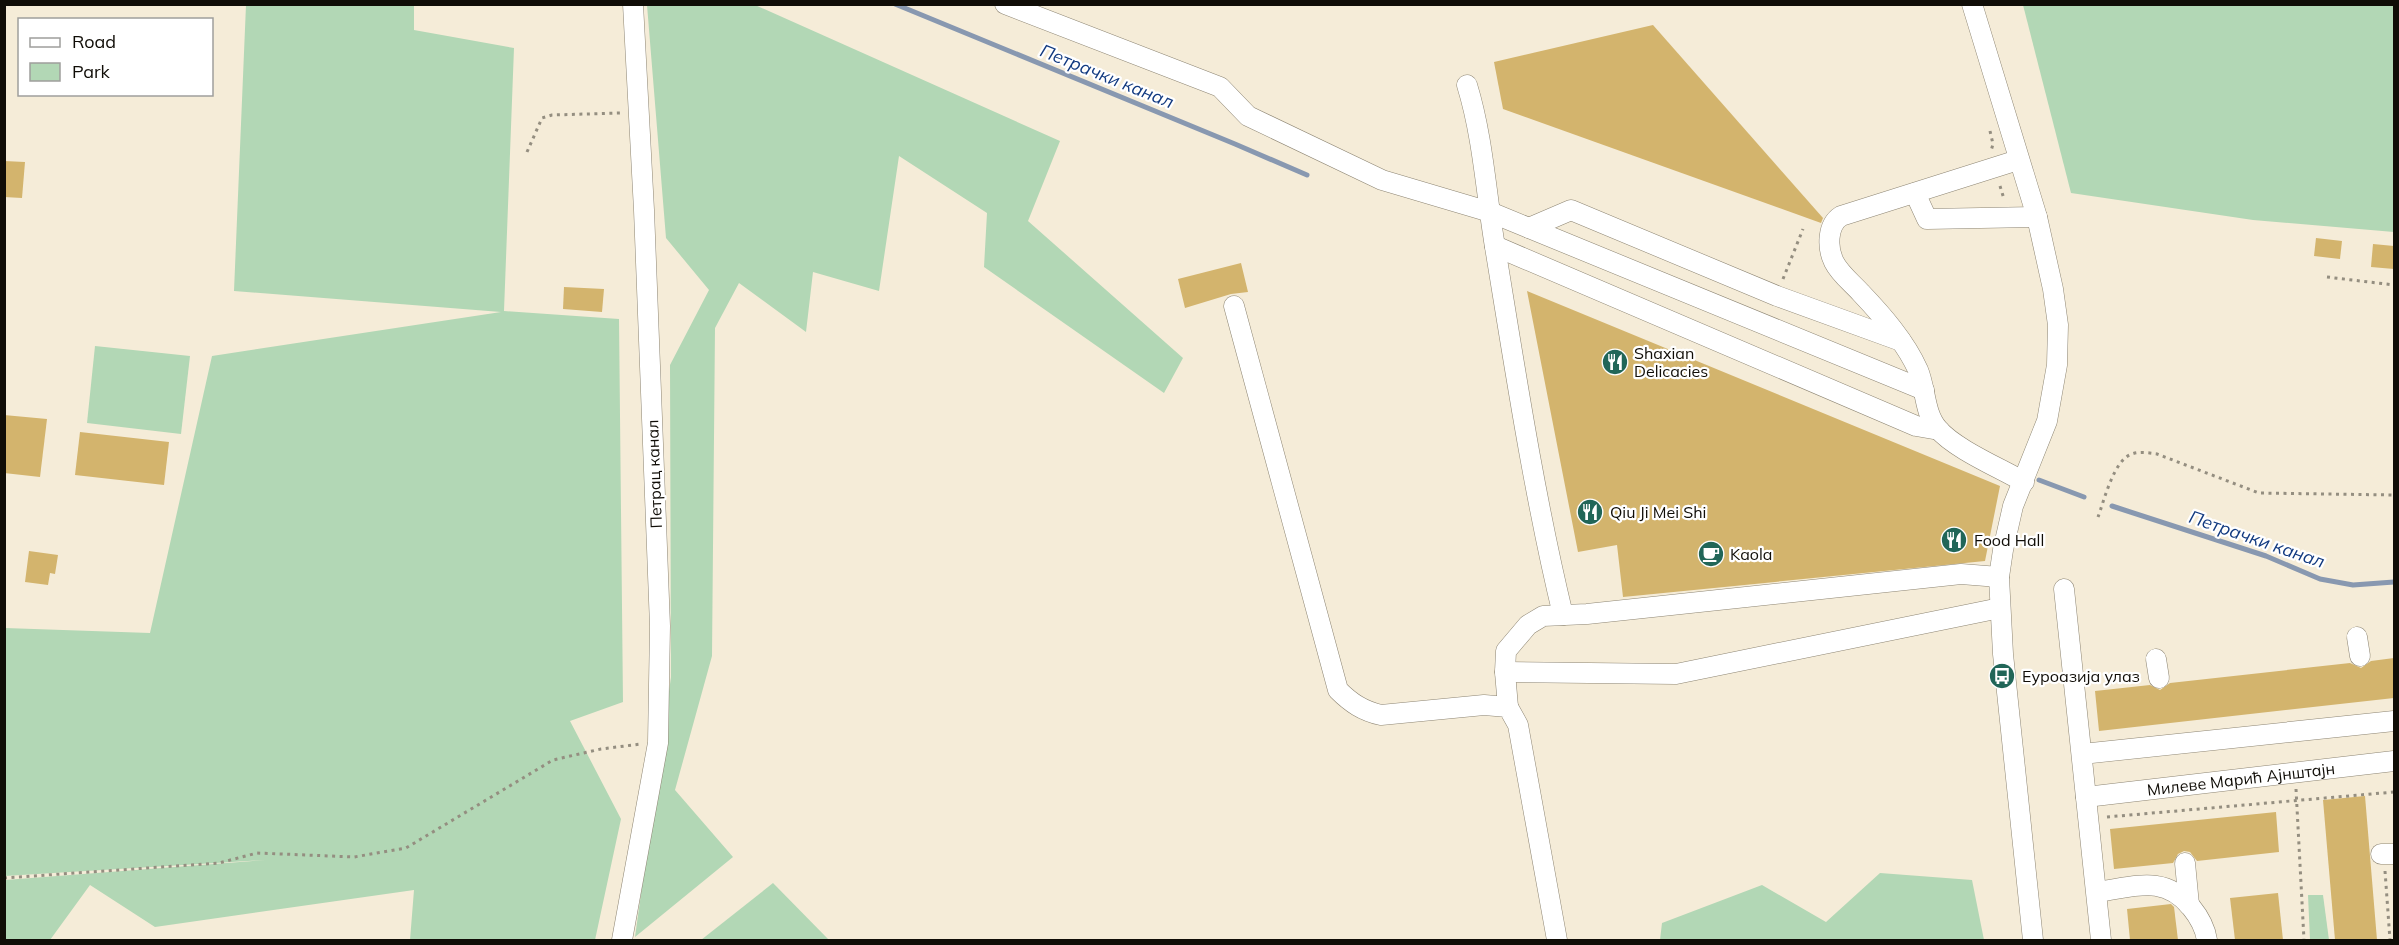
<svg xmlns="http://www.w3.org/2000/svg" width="2399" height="945" viewBox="0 0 2399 945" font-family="Mulish,sans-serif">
  <rect width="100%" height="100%" fill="#f5ecd8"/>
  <g fill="#b2d7b5">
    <path d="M246,5H414V30L514,48L504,311L619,319L623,702L570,721L621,819L595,940H410L414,890L155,927L90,885L50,940H5V880L266,860L5,876V628L150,633L212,356L501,312L234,291Z"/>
    <path d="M647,5H755L1060,141L1028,221L1183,358L1164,393L984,267L987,213L899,156L879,291L813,272L806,332L739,283L715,328L712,656L675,790L733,857L635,937L671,677L670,365L709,290L666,238Z"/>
    <path d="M2023,5H2394V232L2253,220L2071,193Z"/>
    <path d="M95,346L190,356L181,434L87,423Z"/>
    <path d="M1880,873L1972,880L1984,940H1660L1662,923L1762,885L1826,922Z"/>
    <path d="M773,883L829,940H701Z"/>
    <path d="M2308,895H2323L2329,940H2310Z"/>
  </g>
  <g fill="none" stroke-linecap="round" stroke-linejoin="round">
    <g stroke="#8898b0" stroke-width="5">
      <path d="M895,4L1235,144L1307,175"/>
      <path d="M2039,480L2084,497"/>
      <path d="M2112,506L2266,556L2320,579L2353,585L2394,582"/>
    </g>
  </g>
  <g fill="#d3b46d">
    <path d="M1653,25L1823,218L1821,223L1503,109L1494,62Z"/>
    <path d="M4,161L25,162L22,198L4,197Z"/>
    <path d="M2316,238L2342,241L2340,259L2314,256Z"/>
    <path d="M2373,244L2394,246V269L2371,267Z"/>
    <path d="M1241,263L1248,292L1231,294L1185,308L1178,279Z"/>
    <path d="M564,287L604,289L602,312L563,309Z"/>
    <path d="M1527,291L2000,486L1985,561L1623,597L1617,545L1578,552Z"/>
    <path d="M4,415L47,419L40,477L4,473Z"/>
    <path d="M80,432L169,442L164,485L75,475Z"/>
    <path d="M29,551L58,555L55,574L50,573L48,585L25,582Z"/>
    <path d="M2394,658V698L2099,731L2095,691L2150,685L2160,690L2170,683L2350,663L2361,668L2371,661Z"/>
    <path d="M2365,796L2377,940H2335L2323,800Z"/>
    <path d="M2276,812L2279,852L2197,861L2190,852L2184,851L2178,854L2173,863L2114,869L2110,829Z"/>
    <path d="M2278,893L2283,940H2235L2230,898Z"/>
    <path d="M2171,904L2174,907L2178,940H2130L2127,909Z"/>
  </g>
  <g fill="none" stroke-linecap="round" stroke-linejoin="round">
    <g stroke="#8d8573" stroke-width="21">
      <g id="minor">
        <path d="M1005,4L1220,87L1248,116L1382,180L1490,212L1529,228L1571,210L1777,296L1901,341"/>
        <path d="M1972,4L2037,217L2053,289L2058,325L2057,365L2047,421L2013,506L2003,550L1999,577L2003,654L2033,940"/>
        <path d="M1467,85C1483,137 1486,193 1495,247C1515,369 1534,495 1563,615"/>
        <path d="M2018,160L1841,216C1827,225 1827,248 1834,262C1840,274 1852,283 1861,293C1882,315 1905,341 1918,370C1926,389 1924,413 1938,429C1955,449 2000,468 2024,482"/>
        <path d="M1915,193L1927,219L2037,217"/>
        <path d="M1529,228L1924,390"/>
        <path d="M1495,246L1916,426L1939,430"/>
        <path d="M1234,306L1338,690C1351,703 1363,711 1381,715L1484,705L1508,707L1518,725L1557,940"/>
        <path d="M2064,589L2101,940"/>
        <path d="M2357,637L2360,656"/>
        <path d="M2156,659L2159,678"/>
        <path d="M1505,672L1676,674L2000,608"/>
        <path d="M1508,707L1505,672L1506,651L1528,625L1543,616L1587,614L1961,574L1999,577"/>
        <path d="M2082,754L2394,721"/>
        <path id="s1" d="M2086,797L2394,761"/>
        <path d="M2381,854H2394"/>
        <path d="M2185,863L2189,905"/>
        <path d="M2097,892C2135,887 2164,874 2191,907C2200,918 2205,927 2207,940"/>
        <path d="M622,940L658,743L660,626L644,210L633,4"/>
      </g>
    </g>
    <g stroke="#948e80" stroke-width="3" stroke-dasharray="3 4.5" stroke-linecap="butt">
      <path d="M1990,131L1993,144L1991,151"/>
      <path d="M527,152L542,118L552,115L620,113"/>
      <path d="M2000,186L2004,199"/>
      <path d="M2327,277L2394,285"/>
      <path d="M1783,279L1803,229"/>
      <path d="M2098,517C2104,501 2114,459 2132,454C2140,451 2149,453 2157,454L2259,493L2394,495"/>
      <path d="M2296,789L2304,940"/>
      <path d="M2107,817L2394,792"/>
      <path d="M2385,871L2390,940"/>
      <path d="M4,878L219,863L257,853L354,857L406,848L553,760L601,749L641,744"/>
    </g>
    <use href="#minor" stroke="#fff" stroke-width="20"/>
  </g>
  <defs>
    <g id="restaurant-disc" transform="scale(1.35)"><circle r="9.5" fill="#216658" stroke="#fff"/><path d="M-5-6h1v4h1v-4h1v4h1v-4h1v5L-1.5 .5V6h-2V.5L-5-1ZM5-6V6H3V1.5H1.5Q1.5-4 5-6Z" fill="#fff"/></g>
    <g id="cafe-disc" transform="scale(1.35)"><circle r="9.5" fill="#216658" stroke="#fff"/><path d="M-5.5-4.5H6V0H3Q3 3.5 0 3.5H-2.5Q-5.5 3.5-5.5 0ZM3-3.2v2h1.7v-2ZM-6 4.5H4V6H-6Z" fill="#fff"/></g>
    <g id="bus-disc" transform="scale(1.35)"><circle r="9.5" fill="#216658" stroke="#fff"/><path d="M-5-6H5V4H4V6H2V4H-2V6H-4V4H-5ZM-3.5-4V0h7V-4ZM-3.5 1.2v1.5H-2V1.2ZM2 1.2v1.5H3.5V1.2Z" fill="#fff"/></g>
  </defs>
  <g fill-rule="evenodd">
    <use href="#restaurant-disc" x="1615" y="362"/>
    <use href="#restaurant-disc" x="1590" y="512"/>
    <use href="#restaurant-disc" x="1954" y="540"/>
    <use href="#cafe-disc" x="1711" y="554"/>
    <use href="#bus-disc" x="2002" y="676"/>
  </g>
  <g text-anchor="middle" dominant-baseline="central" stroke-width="4.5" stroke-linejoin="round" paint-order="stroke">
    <g font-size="16" fill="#100d07" stroke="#fff" text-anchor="start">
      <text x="1634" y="353">Shaxian<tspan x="1634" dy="18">Delicacies</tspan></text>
      <text x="1610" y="512">Qiu Ji Mei Shi</text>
      <text x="1974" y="540">Food Hall</text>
      <text x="1730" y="554">Kaola</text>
      <text x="2022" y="676">Еуроазија улаз</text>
    </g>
    <g font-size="16" fill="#100d07" stroke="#fff">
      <text transform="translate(654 474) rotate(-92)">Петрац канал</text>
      <text stroke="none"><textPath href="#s1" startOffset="156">Милеве Марић Ајнштајн</textPath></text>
    </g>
    <g font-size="18" font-style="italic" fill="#123a80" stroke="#fff">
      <text transform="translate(1107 76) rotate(22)">Петрачки канал</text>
      <text transform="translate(2257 539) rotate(19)">Петрачки канал</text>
    </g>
  </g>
  <rect width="2399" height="945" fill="none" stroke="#100d07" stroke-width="12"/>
  <rect x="18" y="18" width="195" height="78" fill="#ffffff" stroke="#9f9e9c" stroke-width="1.5"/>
  <rect x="30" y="38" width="30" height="9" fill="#ffffff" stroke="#9f9e9c" stroke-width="1.5"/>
  <text x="72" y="48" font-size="18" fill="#100d07">Road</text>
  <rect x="30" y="63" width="30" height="18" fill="#b2d7b5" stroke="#9f9e9c" stroke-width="1.5"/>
  <text x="72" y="78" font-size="18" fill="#100d07">Park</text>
</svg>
